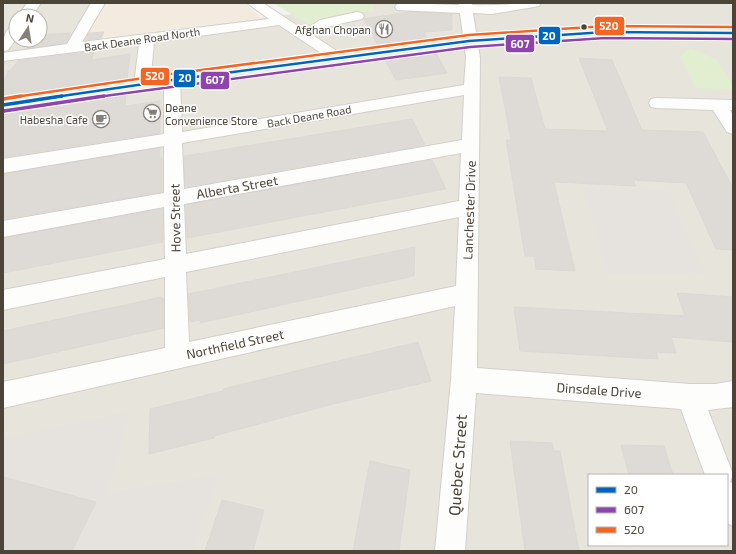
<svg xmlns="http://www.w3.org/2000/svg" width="736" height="554" viewBox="0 0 736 554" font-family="'Exo 2',sans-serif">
  <rect width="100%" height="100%" fill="#f4f2ee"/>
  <path fill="#e7e4dc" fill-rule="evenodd" d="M3,3H104L83,43L292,14L312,26L325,19L345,14L373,11V4L733,3V551H3ZM16,16H40V40H16ZM589,475H727V545H589Z"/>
  <path fill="#f3ebdf" d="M104,3H245L261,18L82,43Z"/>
  <path fill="#e6e2de" d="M130,412L107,493L219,475L192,551H3V438Z"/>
  <g fill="#e1eecf">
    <path d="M273,3L373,4L374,11C349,15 334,13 312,26Z"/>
    <path d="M690,48L716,59L733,85V89L696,88L680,56Z"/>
  </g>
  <path fill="#e6e3df" d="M583,187L668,191L704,273L608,274Z"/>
  <g fill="#dedbd6" stroke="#dcd9d4">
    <path d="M409,12L452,14V30L424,32L428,41L379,47L364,19Z"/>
    <path d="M104,32L101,38L85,40L89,33Z"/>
    <path d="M71,33L66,43L26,48L31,40H40V35Z"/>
    <path d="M95,51L91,60L130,54L127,80L3,98V85L8,71L11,70L18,61Z"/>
    <path d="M435,51L447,73L396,80L384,58Z"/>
    <path d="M579,58L612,60L642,130L703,132L733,188V250L716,249L686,183L633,180L636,186L554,182L575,271L536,269L534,256H525L506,140H511L499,77L531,78L545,129L608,131Z"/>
    <path d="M126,93L125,106L160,101V133L3,157V111Z"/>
    <path d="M412,119L425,145L185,187L184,156Z"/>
    <path d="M160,148V158H162V192L3,219V174Z"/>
    <path d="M432,160L446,189L187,238L186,205Z"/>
    <path d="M163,209V242L3,273V238Z"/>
    <path d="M415,247L414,276L200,323V320L190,322L188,294Z"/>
    <path d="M677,293L733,297V342L671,337L676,353L656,352L658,359L520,351L514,307L685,316Z"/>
    <path d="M162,297V299H164V328L3,364V331Z"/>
    <path d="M418,342L431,381L333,404L214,436V438L149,454L150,409L223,391V389L296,371Z"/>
    <path d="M510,441L552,443L554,451H560L579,551H525Z"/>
    <path d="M621,445L664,446L673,475H629Z"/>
    <path d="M370,461L410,470L399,551H353Z"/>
    <path d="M3,477L96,502L72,551H3Z"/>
    <path d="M222,500L264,510L253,551H205Z"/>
  </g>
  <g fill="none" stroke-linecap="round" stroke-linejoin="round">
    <g stroke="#d2d0cb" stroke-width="2">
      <g id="minor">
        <path d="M27,3H41L32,16H18Z"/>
        <path d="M91,3H105L82,42L269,19L247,3H263L304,30L320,20L357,12L362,13L364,16L362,19L330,26L314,36L343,55L345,58L343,61L338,62L333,61L279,25L154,42L150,85L148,88L142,90L136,88L134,85L139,44L3,61V53L67,44Z"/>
        <path d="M402,3L459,5L458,3H472V5C495,6 517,3 541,3L539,6L534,7L492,14L473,13L480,58L477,368L690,384H715L733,381V407L708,410L733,474L730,482L733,483V526L727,523V475H705L681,409L476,393L465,551H435L451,380L455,306L3,408V382L165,348V277L3,310V290L165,259L164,207L3,237V221L164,193V146L3,173V159L164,134V80L167,77L172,75L177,77L180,80L182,132L464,85L466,58L460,13L397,10L395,7L397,4ZM464,95L462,140L184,189L182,143ZM461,153L459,201L186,254L184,204ZM459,217L456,286L189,342L186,272Z"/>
        <path d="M16,25V39L8,50L3,51C3,41 3,28 16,25Z"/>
        <path d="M657,98L733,100V110H730L733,115V134L727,132L713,110L657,108L651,107L649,103L651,99Z"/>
      </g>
    </g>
    <g stroke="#d6cebb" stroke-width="2">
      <path id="major" d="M605,28L733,29V37L605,36L469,45L172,85L3,110V100L172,75L469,37Z"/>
    </g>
    <use href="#minor" fill="#fdfdfc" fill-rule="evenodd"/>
    <use href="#major" fill="#f2efe6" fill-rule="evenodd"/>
    <g stroke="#fff" stroke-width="4.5">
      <path id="bus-1-far1" d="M55,97L172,80L469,41L605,32L733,33"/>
    </g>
    <g stroke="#fff" stroke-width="6">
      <path id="bus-1" d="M3,105L62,96"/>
    </g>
    <g stroke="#fff" stroke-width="4.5">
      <path id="bus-2-far1" d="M97,97L470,47L605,38L733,39"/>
    </g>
    <g stroke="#fff" stroke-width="6">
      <path id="bus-2" d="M4,111L104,96"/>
    </g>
    <g stroke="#fff" stroke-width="4.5">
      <path id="bus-3-far1" d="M15,97L171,74L469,35L605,26L733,27"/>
    </g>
    <g stroke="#fff" stroke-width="6">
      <path id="bus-3" d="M3,99L21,96"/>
    </g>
    <use href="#bus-1-far1" stroke="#0065bd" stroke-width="2.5"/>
    <use href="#bus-1" stroke="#0065bd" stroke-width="3.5"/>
    <use href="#bus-2-far1" stroke="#8e44ad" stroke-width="2.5"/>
    <use href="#bus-2" stroke="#8e44ad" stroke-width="3.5"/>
    <use href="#bus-3-far1" stroke="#f26522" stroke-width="2.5"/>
    <use href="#bus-3" stroke="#f26522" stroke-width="3.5"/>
  </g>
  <defs>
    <g id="restaurant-ring" transform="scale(0.9)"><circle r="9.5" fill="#fff" stroke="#868178" stroke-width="1.5"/><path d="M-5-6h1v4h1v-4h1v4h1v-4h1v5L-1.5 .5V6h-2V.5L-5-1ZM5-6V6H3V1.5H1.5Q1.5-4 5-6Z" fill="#868178"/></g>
    <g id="supermarket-ring" transform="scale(0.9)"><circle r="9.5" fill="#fff" stroke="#868178" stroke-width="1.5"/><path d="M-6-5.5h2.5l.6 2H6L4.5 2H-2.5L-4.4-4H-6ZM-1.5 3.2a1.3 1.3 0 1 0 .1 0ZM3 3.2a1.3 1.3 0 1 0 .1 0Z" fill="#868178"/></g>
    <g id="cafe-ring" transform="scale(0.9)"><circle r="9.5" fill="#fff" stroke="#868178" stroke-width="1.5"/><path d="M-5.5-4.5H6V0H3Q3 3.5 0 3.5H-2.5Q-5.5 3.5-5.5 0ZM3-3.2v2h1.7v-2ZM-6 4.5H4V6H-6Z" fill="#868178"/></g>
  </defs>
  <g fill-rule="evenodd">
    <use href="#restaurant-ring" x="384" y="29"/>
    <use href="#supermarket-ring" x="152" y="113"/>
    <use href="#cafe-ring" x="101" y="119"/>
  </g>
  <circle fill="#4b4439" stroke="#fff" stroke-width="1.5" cx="584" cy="27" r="3.5"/>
  <g text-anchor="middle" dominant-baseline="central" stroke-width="3" stroke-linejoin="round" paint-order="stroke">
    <g font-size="11" fill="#4b4439" stroke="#fff" text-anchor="end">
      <text x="371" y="29">Afghan Chopan</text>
      <text x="165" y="107" text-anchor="start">Deane<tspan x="165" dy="13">Convenience Store</tspan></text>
      <text x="88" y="119">Habesha Cafe</text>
    </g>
    <g font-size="11" fill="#4b4439" stroke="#fff">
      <text transform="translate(142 39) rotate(-8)">Back Deane Road North</text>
      <text transform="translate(309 116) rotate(-10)">Back Deane Road</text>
    </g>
    <g font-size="13" fill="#4b4439" stroke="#fff">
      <text transform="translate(237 187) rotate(-10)">Alberta Street</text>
      <text transform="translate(469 210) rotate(-88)">Lanchester Drive</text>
      <text transform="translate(175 218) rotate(-91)">Hove Street</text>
      <text transform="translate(235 344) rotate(-12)">Northfield Street</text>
      <text transform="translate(599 390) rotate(4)">Dinsdale Drive</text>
    </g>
    <g font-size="16" fill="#4b4439" stroke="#fff">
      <text transform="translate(457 465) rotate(-86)">Quebec Street</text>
    </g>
  </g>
  <g stroke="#fff" stroke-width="1.5">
    <rect x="594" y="16" width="31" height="20" rx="4" fill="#f26522"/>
    <rect x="538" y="26" width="23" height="19" rx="4" fill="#0065bd"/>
    <rect x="505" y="34" width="30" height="19" rx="4" fill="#8e44ad"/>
    <rect x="140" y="67" width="30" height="19" rx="4" fill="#f26522"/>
    <rect x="173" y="69" width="23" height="19" rx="4" fill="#0065bd"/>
    <rect x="200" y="71" width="30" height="19" rx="4" fill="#8e44ad"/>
  </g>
  <g font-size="11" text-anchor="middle" font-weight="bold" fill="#fff">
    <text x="609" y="30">520</text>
    <text x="549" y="40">20</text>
    <text x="520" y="48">607</text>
    <text x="155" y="80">520</text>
    <text x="185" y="82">20</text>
    <text x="215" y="84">607</text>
  </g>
  <rect width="736" height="554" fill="none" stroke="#4b4439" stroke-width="8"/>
  <rect x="588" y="474" width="140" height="72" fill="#ffffff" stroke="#b7b4b0"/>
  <rect x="596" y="487" width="20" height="6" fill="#0065bd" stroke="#b7b4b0"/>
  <text x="624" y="494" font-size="12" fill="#4b4439">20</text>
  <rect x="596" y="507" width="20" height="6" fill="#8e44ad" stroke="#b7b4b0"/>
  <text x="624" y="514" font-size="12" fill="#4b4439">607</text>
  <rect x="596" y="527" width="20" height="6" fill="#f26522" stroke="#b7b4b0"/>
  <text x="624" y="534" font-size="12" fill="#4b4439">520</text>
  <g transform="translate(28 28) rotate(12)"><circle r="19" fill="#ffffff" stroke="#b7b4b0"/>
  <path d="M0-3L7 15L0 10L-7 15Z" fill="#868178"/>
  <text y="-6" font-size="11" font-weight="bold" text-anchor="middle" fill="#4b4439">N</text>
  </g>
</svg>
